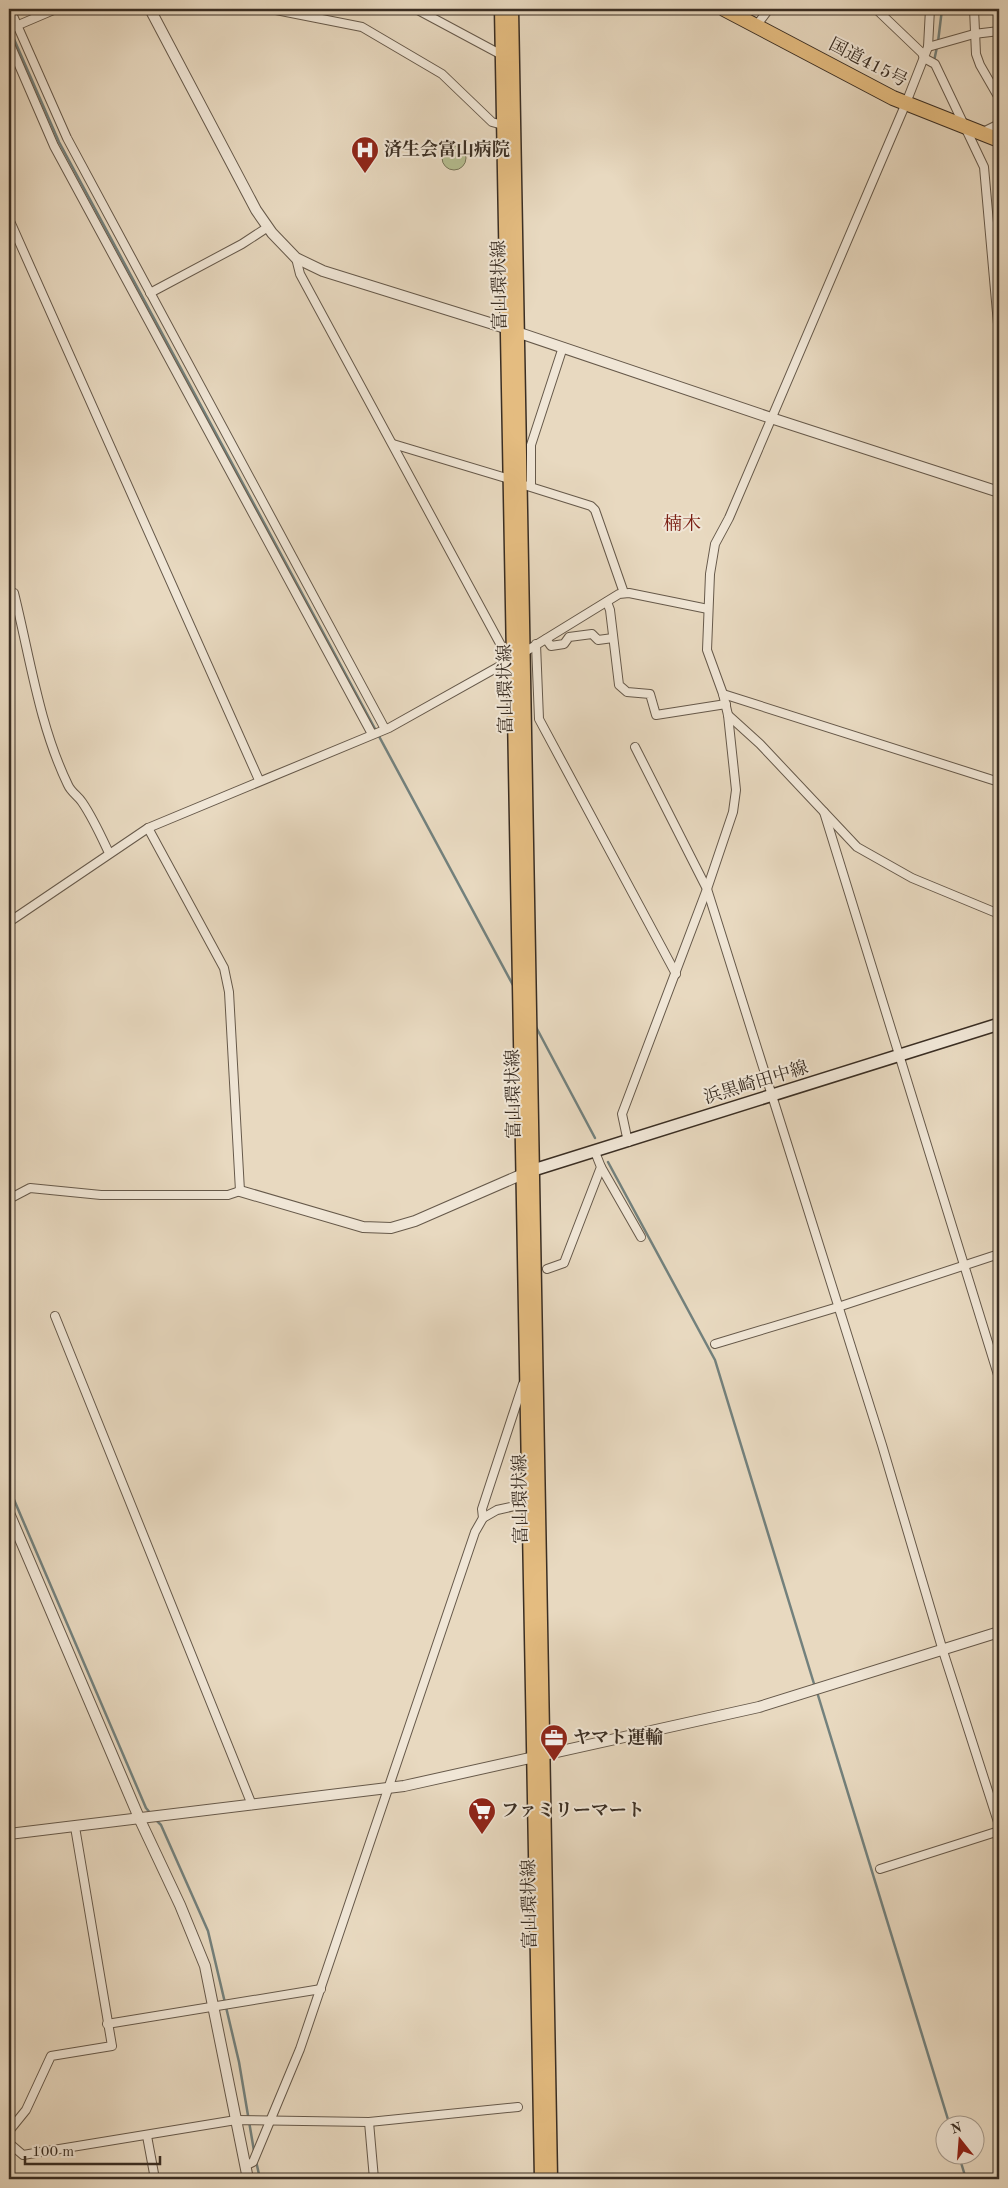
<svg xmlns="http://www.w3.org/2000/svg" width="1008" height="2188" viewBox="0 0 1008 2188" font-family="'Old Standard TT','Noto Serif JP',serif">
  <rect width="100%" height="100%" fill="#e8d9c0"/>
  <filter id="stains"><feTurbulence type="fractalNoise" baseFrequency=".004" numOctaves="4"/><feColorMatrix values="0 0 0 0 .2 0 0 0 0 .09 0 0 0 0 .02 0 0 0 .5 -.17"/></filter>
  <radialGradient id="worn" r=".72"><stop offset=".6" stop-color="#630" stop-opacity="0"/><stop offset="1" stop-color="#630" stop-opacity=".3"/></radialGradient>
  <circle fill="#b6bf92" stroke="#78765a" cx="454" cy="158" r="12"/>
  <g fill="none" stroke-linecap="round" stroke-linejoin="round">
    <g stroke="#73817d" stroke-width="2.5">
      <path d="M10,30L59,142L514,987"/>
      <path d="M938,42L942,9"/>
      <path d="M934,61L937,47"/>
      <path d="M536,1027L595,1138"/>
      <path d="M608,1162L715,1360L815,1687"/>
      <path d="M9,1488L146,1808L151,1814"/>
      <path d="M817,1692L950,2126"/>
      <path d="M155,1819L161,1825L208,1931L239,2062L254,2151"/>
      <path d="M959,2156L966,2179"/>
      <path d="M256,2161L260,2179"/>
    </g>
    <g stroke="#66594a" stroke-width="10">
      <g id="minor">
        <path d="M10,9L67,138L385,729"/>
        <path d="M271,9L362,27L442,74L492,122L506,126"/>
        <path d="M416,9L500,54"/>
        <path d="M876,9L922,53L924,58L935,64L984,167L999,335"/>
        <path d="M974,9L976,54L980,65L999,98"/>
        <path d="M756,26L769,9"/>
        <path d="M9,29L56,9"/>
        <path d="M9,42L54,146L372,734"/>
        <path d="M928,47L974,34L999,31"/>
        <path d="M981,133L999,124"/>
        <path d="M9,219L259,780"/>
        <path d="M296,258L300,274L503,649L513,658"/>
        <path d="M150,293L242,244L268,227"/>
        <path d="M393,444L509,479"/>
        <path d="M521,484L591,506L595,510L624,593"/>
        <path d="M531,486V445L563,347"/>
        <path d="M14,593C30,657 39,725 68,785C71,792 78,796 82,802C93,818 101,836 109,853"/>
        <path d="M607,602L610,610L619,685L627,692L650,694L656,715L726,704"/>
        <path d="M546,639L551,646L564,644L569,637L592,634L598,640L613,638"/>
        <path d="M536,644L539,719L676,974"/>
        <path d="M723,694L999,782"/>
        <path d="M728,715L760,744L857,847L912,878L999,914"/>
        <path d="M635,747L707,889L882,1445L943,1651L999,1825"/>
        <path d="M824,812L999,1378"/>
        <path d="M9,922L148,828L389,728L523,653L619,594L629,593L708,609"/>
        <path d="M628,1142L622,1114L707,889L733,812L736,790L728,715L723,694L707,650L710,574L715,544L729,518L906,103L928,47L930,9"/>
        <path d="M601,1167L641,1237"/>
        <path d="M9,1199L30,1188L101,1195H228L240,1191L229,992L224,968L148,828"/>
        <path d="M547,1269L564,1263L601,1167L595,1152"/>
        <path d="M55,1316L252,1805"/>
        <path d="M715,1344L838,1307L999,1254"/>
        <path d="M483,1518L497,1510L528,1503"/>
        <path d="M880,1869L999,1831"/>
        <path d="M107,2024L321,1989"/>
        <path d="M369,2122L374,2179"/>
        <path d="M9,2131L26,2110L51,2056L112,2046L75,1827"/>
        <path d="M147,2136L155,2179"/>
        <path d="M9,2143L23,2155L236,2120L369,2122L518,2107"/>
        <path d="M245,2166L253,2162L300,2049L475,1532L483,1518L482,1509L523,1384"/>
      </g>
    </g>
    <g stroke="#66594a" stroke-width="12">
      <g id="tertiary">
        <path d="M150,9L256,210L272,233L296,258L323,271L493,324L771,418L999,492"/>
        <path d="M240,1191L363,1227L391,1228L415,1221L523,1174"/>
        <path d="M9,1513L140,1820L180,1905L205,1966L248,2179"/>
        <path d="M9,1834L404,1786L759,1707L999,1632"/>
      </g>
    </g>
    <g stroke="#3a2e23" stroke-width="14">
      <path id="secondary" d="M524,1173L999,1024"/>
    </g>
    <g stroke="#3a2e23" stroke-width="15">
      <g id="primary">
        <path d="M501,9L541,2179"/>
        <path d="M512,9L551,2179"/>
      </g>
    </g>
    <g stroke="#3a2e23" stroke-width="16">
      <path id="trunk" d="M724,9L893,98L999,140"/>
    </g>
    <use href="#minor" stroke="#f0e6d6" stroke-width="8"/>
    <use href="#tertiary" stroke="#f0e6d6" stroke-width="10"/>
    <use href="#secondary" stroke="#f0e6d6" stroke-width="11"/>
    <use href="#primary" stroke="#e4bc80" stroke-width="12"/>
    <use href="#trunk" stroke="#e4bc80" stroke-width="14"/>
  </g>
  <defs>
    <g id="hospital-pin" transform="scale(1.4375)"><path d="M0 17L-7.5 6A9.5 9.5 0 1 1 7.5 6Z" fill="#8f2418" stroke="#f0e6d6"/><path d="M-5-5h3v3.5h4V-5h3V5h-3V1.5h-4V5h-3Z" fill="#fff"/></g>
    <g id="office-pin" transform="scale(1.4375)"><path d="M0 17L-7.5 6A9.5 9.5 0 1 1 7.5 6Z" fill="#8f2418" stroke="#f0e6d6"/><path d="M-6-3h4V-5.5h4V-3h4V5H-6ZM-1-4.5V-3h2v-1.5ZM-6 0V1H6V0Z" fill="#fff"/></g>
    <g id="supermarket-pin" transform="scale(1.4375)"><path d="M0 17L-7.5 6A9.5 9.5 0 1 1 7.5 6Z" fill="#8f2418" stroke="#f0e6d6"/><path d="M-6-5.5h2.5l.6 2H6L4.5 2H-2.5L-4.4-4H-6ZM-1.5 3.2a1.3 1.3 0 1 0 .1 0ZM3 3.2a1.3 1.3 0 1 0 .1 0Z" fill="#fff"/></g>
  </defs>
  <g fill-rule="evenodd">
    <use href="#hospital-pin" x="365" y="150"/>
    <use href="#office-pin" x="554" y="1738"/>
    <use href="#supermarket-pin" x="482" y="1811"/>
  </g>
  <g text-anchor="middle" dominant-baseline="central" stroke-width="4" stroke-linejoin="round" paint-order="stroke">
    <g font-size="18" fill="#3a2e23" stroke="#f0e6d6">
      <text transform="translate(868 63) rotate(27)">国道415号</text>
      <text transform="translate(500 285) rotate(-91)">富山環状線</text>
      <text transform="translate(506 689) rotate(-91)">富山環状線</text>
      <text transform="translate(756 1083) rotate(-17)">浜黒崎田中線</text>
      <text transform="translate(514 1094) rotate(-91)">富山環状線</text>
      <text transform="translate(521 1499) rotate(-91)">富山環状線</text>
      <text transform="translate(530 1904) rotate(-91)">富山環状線</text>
    </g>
    <g font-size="18" font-weight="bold" fill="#3a2e23" stroke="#f0e6d6" text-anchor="start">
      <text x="384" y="150">済生会富山病院</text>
      <text x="573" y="1738">ヤマト運輸</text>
      <text x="501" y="1811">ファミリーマート</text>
    </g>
    <g font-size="19" fill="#7a1f14" stroke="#f0e6d6">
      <text x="682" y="525">楠木</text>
    </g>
  </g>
  <rect width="1008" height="2188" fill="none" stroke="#e8d9c0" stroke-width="30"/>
  <rect x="10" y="10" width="988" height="2168" fill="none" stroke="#3a2e23" stroke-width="2.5"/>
  <rect x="15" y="15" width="978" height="2158" fill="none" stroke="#3a2e23"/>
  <g transform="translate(960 2140) rotate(343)"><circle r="24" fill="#f0e6d6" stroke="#a79c8e"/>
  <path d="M0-4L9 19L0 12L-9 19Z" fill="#8f2418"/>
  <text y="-8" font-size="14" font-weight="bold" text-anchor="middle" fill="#3a2e23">N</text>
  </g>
  <path d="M25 2156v8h135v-8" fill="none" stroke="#3a2e23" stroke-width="2.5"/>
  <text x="32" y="2156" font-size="15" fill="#3a2e23" stroke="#f0e6d6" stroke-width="4" paint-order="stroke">100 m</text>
  <rect width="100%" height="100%" filter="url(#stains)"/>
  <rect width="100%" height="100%" fill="url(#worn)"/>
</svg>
